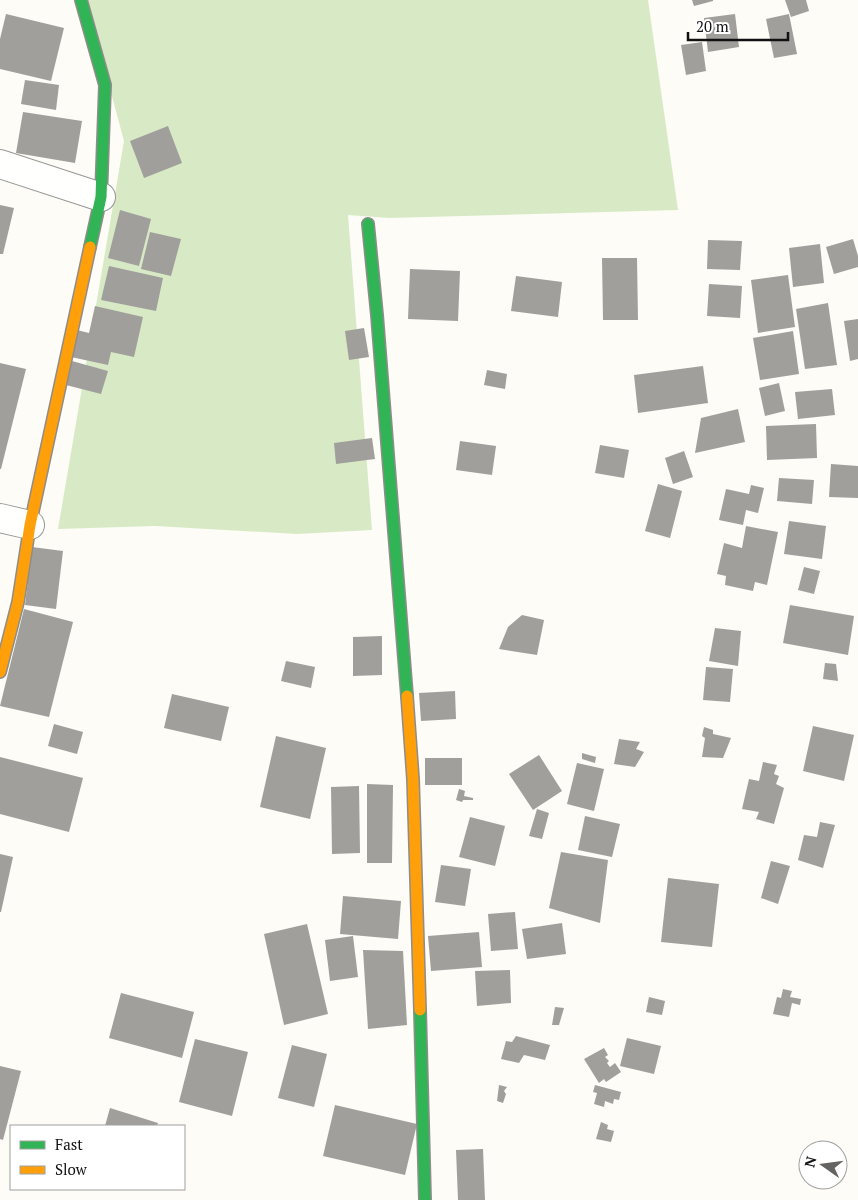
<svg xmlns="http://www.w3.org/2000/svg" width="858" height="1200" viewBox="0 0 858 1200" font-family="'PT Serif',serif">
  <rect width="100%" height="100%" fill="#fdfcf7"/>
  <path fill="#d8eac5" d="M86,0H648L678,210L389,218L348,215L372,530L297,534L155,526L58,529L124,141Z"/>
  <g fill="#a19f9c">
    <path d="M692,0H713V1L694,6Z"/>
    <path d="M785,0H806L809,11L791,17Z"/>
    <path d="M6,14L64,28L51,81L0,69V39Z"/>
    <path d="M735,14L739,47L708,52L704,18Z"/>
    <path d="M789,14L797,54L774,58L766,19Z"/>
    <path d="M702,42L706,71L686,75L681,45Z"/>
    <path d="M25,80L59,85L56,110L21,104Z"/>
    <path d="M23,112L82,121L75,163L16,153Z"/>
    <path d="M168,126L182,163L144,178L130,141Z"/>
    <path d="M0,205L14,208L3,254H0Z"/>
    <path d="M120,210L151,219L139,266L108,258Z"/>
    <path d="M150,232L181,239L171,276L141,269Z"/>
    <path d="M853,239L858,256V267L834,274L826,247Z"/>
    <path d="M708,240L742,241L740,270L707,269Z"/>
    <path d="M820,244L824,283L793,287L789,248Z"/>
    <path d="M602,258H637L638,320H603Z"/>
    <path d="M109,266L163,278L156,311L101,300Z"/>
    <path d="M410,269L460,271L458,321L408,319Z"/>
    <path d="M788,275L795,327L758,333L751,280Z"/>
    <path d="M516,276L562,282L558,317L511,311Z"/>
    <path d="M709,284L742,286L740,318L707,316Z"/>
    <path d="M828,303L837,365L805,369L796,309Z"/>
    <path d="M95,306L143,317L134,357L111,352L108,365L71,357L77,330L89,333Z"/>
    <path d="M858,319V359L850,361L844,321Z"/>
    <path d="M364,328L369,357L349,360L345,331Z"/>
    <path d="M793,331L799,374L760,380L753,338Z"/>
    <path d="M72,361L108,371L101,394L66,385Z"/>
    <path d="M0,363L26,369L1,469H0Z"/>
    <path d="M703,366L708,403L638,413L634,375Z"/>
    <path d="M487,370L507,374L505,389L484,385Z"/>
    <path d="M779,383L785,411L765,416L759,388Z"/>
    <path d="M832,389L835,415L798,419L795,392Z"/>
    <path d="M738,409L745,442L695,453L701,418Z"/>
    <path d="M816,424L817,458L767,460L766,426Z"/>
    <path d="M372,438L375,459L336,464L334,443Z"/>
    <path d="M460,441L496,446L492,475L456,470Z"/>
    <path d="M600,445L629,450L624,478L595,473Z"/>
    <path d="M684,451L693,477L673,484L665,458Z"/>
    <path d="M831,464L858,466V498L829,497Z"/>
    <path d="M779,478L814,480L812,504L777,501Z"/>
    <path d="M658,484L682,491L670,538L645,531Z"/>
    <path d="M751,485L764,488L758,513L746,510L743,525L719,520L726,489L749,494Z"/>
    <path d="M789,521L826,526L822,559L784,554Z"/>
    <path d="M746,526L778,532L767,585L755,582L753,591L725,585L726,576L717,574L724,543L742,548Z"/>
    <path d="M32,547L63,551L56,609L25,605Z"/>
    <path d="M804,567L820,571L814,594L798,590Z"/>
    <path d="M790,605L854,616L848,655L783,643Z"/>
    <path d="M24,609L73,622L49,717L0,706Z"/>
    <path d="M522,615L544,620L537,655L499,649L508,627Z"/>
    <path d="M715,628L741,631L738,666L709,661Z"/>
    <path d="M382,636V675L353,676V637Z"/>
    <path d="M286,661L315,667L311,688L281,681Z"/>
    <path d="M825,663L836,664L838,681L823,679Z"/>
    <path d="M706,667L733,669L730,702L703,700Z"/>
    <path d="M455,691L456,719L421,721L419,693Z"/>
    <path d="M172,694L229,707L221,741L164,728Z"/>
    <path d="M54,724L83,732L77,754L48,746Z"/>
    <path d="M813,726L854,735L844,781L803,771Z"/>
    <path d="M704,727L713,730V734L731,738L723,758L702,757L705,738L702,736Z"/>
    <path d="M276,736L326,748L310,819L260,807Z"/>
    <path d="M619,739L640,742L636,749L644,752L635,767L614,764Z"/>
    <path d="M582,753L596,757L595,763L582,759Z"/>
    <path d="M539,755L562,791L533,810L509,774Z"/>
    <path d="M0,757L83,778L69,832L0,814Z"/>
    <rect x="425" y="758" width="37" height="27"/>
    <path d="M763,762L777,765L774,774L779,776L776,784L784,788L774,824L756,819L759,812L742,809L749,779L759,781Z"/>
    <path d="M577,763L604,769L594,811L567,804Z"/>
    <path d="M367,784L393,785L392,863H367Z"/>
    <path d="M359,786L360,853L332,854L331,787Z"/>
    <path d="M459,789L465,791L464,796L473,798V800H463L462,802L456,800Z"/>
    <path d="M537,809L549,813L542,839L529,836Z"/>
    <path d="M585,816L620,824L612,857L578,850Z"/>
    <path d="M470,817L505,826L495,866L459,857Z"/>
    <path d="M820,822L835,825L823,868L798,860L804,835L817,837Z"/>
    <path d="M561,852L608,860L600,923L549,908Z"/>
    <path d="M0,854L13,857L1,912H0Z"/>
    <path d="M771,861L790,866L778,904L761,898Z"/>
    <path d="M441,865L471,869L465,906L435,902Z"/>
    <path d="M668,878L719,884L712,947L661,942Z"/>
    <path d="M343,896L401,901L398,939L340,934Z"/>
    <path d="M515,912L518,949L491,951L488,914Z"/>
    <path d="M562,923L566,954L527,959L522,929Z"/>
    <path d="M307,924L328,1014L284,1025L264,934Z"/>
    <path d="M479,932L482,967L431,971L428,936Z"/>
    <path d="M353,936L358,977L330,981L325,940Z"/>
    <path d="M363,950L403,951L407,1025L368,1029Z"/>
    <path d="M510,970L511,1003L477,1006L475,971Z"/>
    <path d="M783,989L792,991L790,997L801,999L800,1005L792,1003L789,1017L773,1014L777,997L781,998Z"/>
    <path d="M121,993L194,1012L182,1058L109,1038Z"/>
    <path d="M649,997L665,1001L662,1015L646,1012Z"/>
    <path d="M555,1007L564,1008L559,1025H552Z"/>
    <path d="M516,1036L550,1045L545,1060L524,1055L519,1063L501,1059L506,1041L512,1042Z"/>
    <path d="M627,1038L661,1046L654,1074L620,1066Z"/>
    <path d="M195,1039L248,1052L232,1116L179,1102Z"/>
    <path d="M292,1045L327,1054L314,1107L278,1098Z"/>
    <path d="M604,1048L608,1055L605,1057L609,1061L607,1063L610,1067L615,1063L621,1072L606,1082L604,1079L599,1083L584,1059Z"/>
    <path d="M0,1066L21,1071L3,1140L0,1139Z"/>
    <path d="M499,1085L507,1087L504,1091L506,1094L503,1103L497,1101Z"/>
    <path d="M595,1085L621,1092L619,1100L614,1099L613,1104L605,1101L604,1107L594,1104L597,1093L593,1092Z"/>
    <path d="M335,1105L417,1124L405,1175L323,1156Z"/>
    <path d="M110,1108L158,1123L157,1126H105Z"/>
    <path d="M601,1122L608,1125L607,1129L614,1131L611,1142L596,1139Z"/>
    <path d="M483,1149L485,1200H458L456,1150Z"/>
  </g>
  <g fill="none" stroke-linecap="round" stroke-linejoin="round">
    <g stroke="#979795" stroke-width="30">
      <g id="street">
        <path d="M0,164L101,197"/>
        <path d="M0,518L30,525"/>
      </g>
    </g>
    <g stroke="#8e8d8b" stroke-width="14">
      <g id="fast">
        <path d="M81,0L105,85L101,197L90,247"/>
        <path d="M368,224L377,315L407,696"/>
        <path d="M420,1010L425,1200"/>
      </g>
    </g>
    <g stroke="#8e8d8b" stroke-width="14">
      <g id="slow">
        <path d="M0,672L18,602L30,525L90,247"/>
        <path d="M407,696L413,779L420,1010"/>
      </g>
    </g>
    <use href="#street" stroke="#fffffe" stroke-width="28"/>
    <use href="#fast" stroke="#30b455" stroke-width="11"/>
    <use href="#slow" stroke="#ff9f0a" stroke-width="11"/>
  </g>
  <rect x="10" y="1125" width="175" height="65" fill="#ffffff" stroke="#a0a0a0"/>
  <rect x="20" y="1141" width="25" height="8" fill="#30b455" stroke="#a0a0a0"/>
  <text x="55" y="1150" font-size="15" fill="#111111">Fast</text>
  <rect x="20" y="1166" width="25" height="8" fill="#ff9f0a" stroke="#a0a0a0"/>
  <text x="55" y="1175" font-size="15" fill="#111111">Slow</text>
  <g transform="translate(823 1165) rotate(284)"><circle r="24" fill="#ffffff" stroke="#a0a0a0"/>
  <path d="M0-4L9 19L0 12L-9 19Z" fill="#646362"/>
  <text y="-8" font-size="14" font-weight="bold" text-anchor="middle" fill="#111111">N</text>
  </g>
  <path d="M688 32v8h100v-8" fill="none" stroke="#111111" stroke-width="2.5"/>
  <text x="696" y="32" font-size="15" fill="#111111" stroke="#ffffff" stroke-width="4" paint-order="stroke">20 m</text>
</svg>
